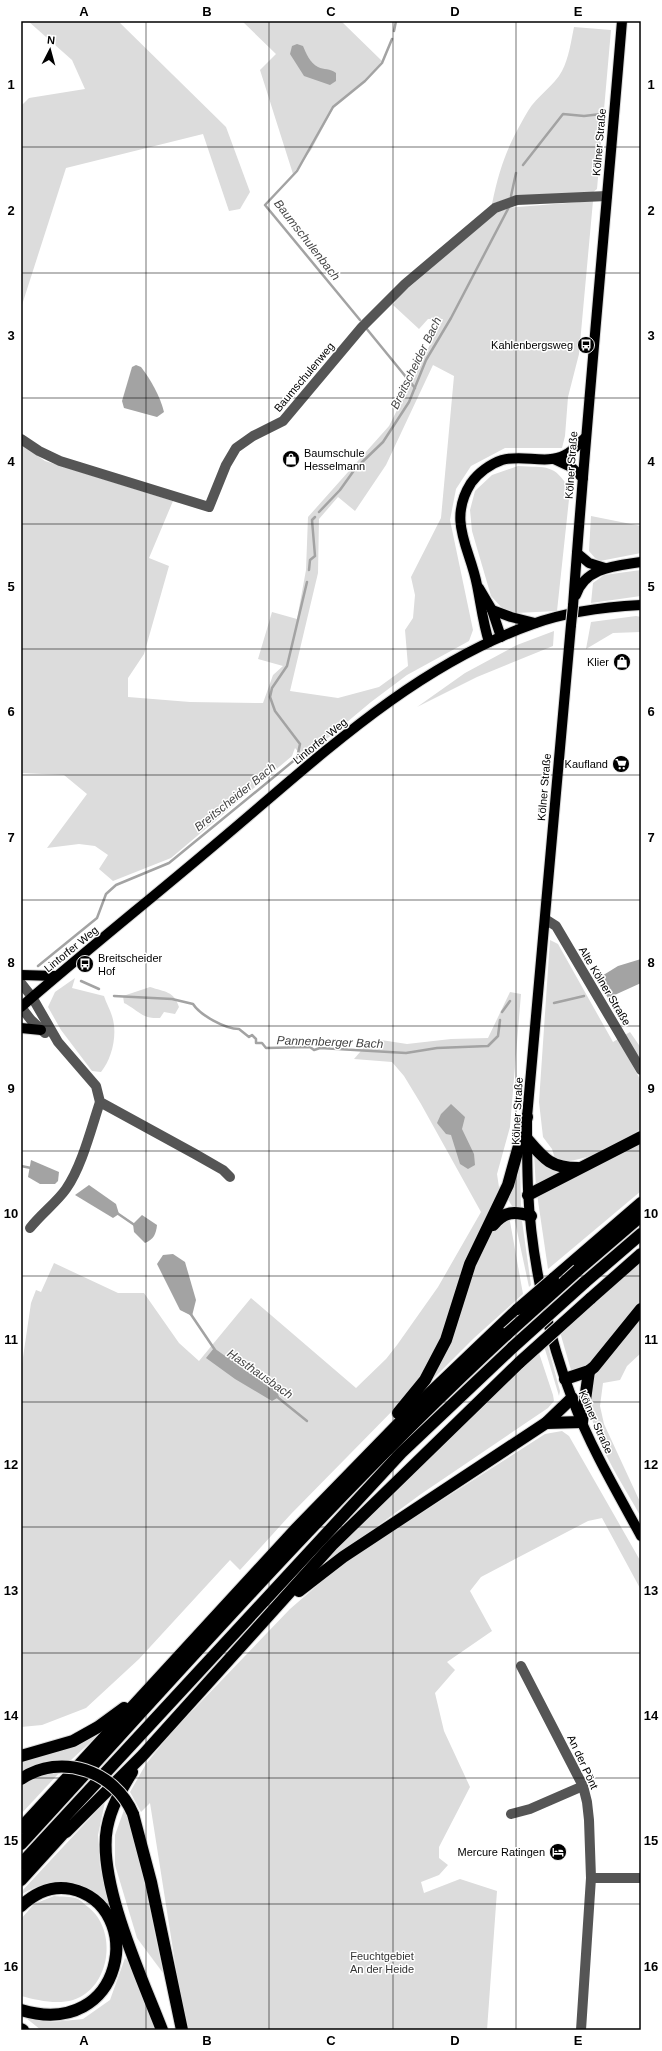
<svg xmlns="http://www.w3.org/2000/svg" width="662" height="2051" viewBox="0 0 662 2051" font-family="Arial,sans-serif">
  <rect width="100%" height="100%" fill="#fff"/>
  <g fill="#dcdcdc" fill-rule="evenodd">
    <path d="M28,21H118L226,127L250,192L240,209L229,211L203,134L66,168L21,308V106L29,98L85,89L72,60Z"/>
    <path d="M242,21H341L382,61L366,81L334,107L311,150L293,174L260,70L276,54Z"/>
    <path d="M574,27L611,30L597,189L592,193L509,198L492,204C500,165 508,145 528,111C537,96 554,86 562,71C569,58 571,41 574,27Z"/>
    <path d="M593,201L579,354L568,397L565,436L562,448H505L471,466L456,489L450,520L473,630L469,641L407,675L371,702L304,758L295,748L292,756L171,858L113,881L99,869L108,855L95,846L79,844L47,848L87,794L64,775L21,773V444L45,461L173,501L149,558L169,566L144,654L128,678V697L190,702L263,703L273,675L283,666L258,659L272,612L297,619L306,570L308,517L389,426L443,319H428L419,329L393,305L397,298L491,215L504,208ZM433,365L454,376L441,518L411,577L415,595L413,618L405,630L408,666L379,687L338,698L290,691L318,573L319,519L338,497L355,511L386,465Z"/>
    <path d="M518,466C547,468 554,463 570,490L557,611L516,613L502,608L491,596L472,531L470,510L475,491L492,475Z"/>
    <path d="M591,516L641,526V553L600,561L595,558L589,551Z"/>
    <path d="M641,570V596L591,603L593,583L604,575Z"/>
    <path d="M636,616L641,617V632L613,633L586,649L591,622Z"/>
    <path d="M554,631L553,646L477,677L417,707L465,673L517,645Z"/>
    <path d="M550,940L558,944L613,1042L618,1039L641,1081V1129C614,1145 589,1162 556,1162L552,1149L543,1137L539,1102Z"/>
    <path d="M75,978L72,988L104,996C106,1003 110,1009 112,1016C118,1034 112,1059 101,1072L92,1071L61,1030L48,1007L55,992Z"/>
    <path d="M150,987C165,992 174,991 179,1007L175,1014L164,1012L160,1018C141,1019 140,1011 124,1003L123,996Z"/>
    <path d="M510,992L521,994L510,1127L497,1174L500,1194L470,1249L440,1343L417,1382L404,1399L291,1514L240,1570L230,1560L139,1659L86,1708L42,1725L21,1727V1371L31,1303L36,1290L41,1292L54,1263L118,1293H144L179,1343L199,1361L251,1298L356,1388L386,1359L397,1345L438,1287L481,1212L421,1104L404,1076L392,1062L354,1059L367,1044L381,1040L407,1044L451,1039L488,1038Z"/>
    <path d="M630,1032L641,1048V1062L625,1035Z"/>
    <path d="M641,1143V1191L548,1269L537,1194Z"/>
    <path d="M534,1153L568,1172L536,1188Z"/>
    <path d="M520,1159L521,1208L512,1206L507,1198Z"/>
    <path d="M509,1216L523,1294L474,1338L434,1378L433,1377L479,1253L496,1227Z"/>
    <path d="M514,1217H518L522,1221L531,1285L529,1287Z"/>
    <path d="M641,1262V1303L598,1356L589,1364L576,1371L571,1370L560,1332Z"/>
    <path d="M641,1317V1353L627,1366L620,1380L603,1383L600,1406L604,1424L641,1504V1517C623,1482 572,1414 595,1374C607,1354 626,1336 641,1317Z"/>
    <path d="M547,1343L560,1391L559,1396L544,1346Z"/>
    <path d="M538,1350L553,1395L554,1401L548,1408L421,1494L318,1570L345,1539Z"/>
    <path d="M562,1431L569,1436L641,1562V1590L602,1518L588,1521L481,1577L470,1591L492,1631L447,1662L455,1670L435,1693L444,1731L470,1787L439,1847V1858L448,1865L439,1875L421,1882L424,1893L460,1879L497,1891L487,2030H188L179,1988L150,1803L141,1812L130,1792L146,1764L171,1733L290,1609L342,1564L545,1434Z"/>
    <path d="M94,1735L96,1737L71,1760L47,1761L21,1771V1761L70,1748Z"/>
    <path d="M60,1772L21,1814V1786L38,1776Z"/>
    <path d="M105,1802L98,1835L100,1867L117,1923C113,1917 110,1908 105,1902C82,1876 48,1877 21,1895V1892Z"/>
    <path d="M124,1810L134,1833L163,1973L137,1938L115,1865V1835Z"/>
    <path d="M54,1896C61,1897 72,1896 78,1899C82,1901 85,1905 88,1907C118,1930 111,1988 73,2000C56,2005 37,2000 21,1996V1919L34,1904Z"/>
    <path d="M125,1958L133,1966L156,2030H41L26,2018L52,2022L83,2019L110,2000Z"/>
  </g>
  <g fill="#a3a3a3">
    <path d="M297,44L303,46C306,53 310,63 318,67C324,70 330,68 336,73V81L330,85L304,76L290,54L292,46Z"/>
    <path d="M136,365L141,367C151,380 160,396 164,412L157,417L124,408L122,401L132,367Z"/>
    <path d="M641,959V983L608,998L597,979L618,966Z"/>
    <path d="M451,1104L465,1117L462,1129L474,1154L475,1165L468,1169L460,1164L451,1135L446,1134L437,1123L441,1114Z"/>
    <path d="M31,1160L59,1172L58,1181L55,1184H40L28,1177Z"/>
    <path d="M89,1185L116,1204L119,1214L113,1218L75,1195Z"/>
    <path d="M142,1215L157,1225C156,1234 154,1239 145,1243L134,1232L133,1224Z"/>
    <path d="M173,1254L185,1262L196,1300L192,1316L180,1310L157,1264L163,1255Z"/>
    <path d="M214,1348L228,1358L231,1354L243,1369L276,1388L279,1397L272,1401L235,1379L206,1358Z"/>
  </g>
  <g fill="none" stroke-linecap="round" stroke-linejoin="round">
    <g stroke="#a3a3a3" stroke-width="2.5">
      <path d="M394,31L396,21"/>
      <path d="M523,165L563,114L584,116L601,114"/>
      <path d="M511,196L516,173"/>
      <path d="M360,320L265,205L297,171L333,107L365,81L382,63L392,39"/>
      <path d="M366,328L415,388"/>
      <path d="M319,512L340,490L355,469L383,442L409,402L426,360L451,318L509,207"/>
      <path d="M309,570L310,560L315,556L312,520L315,517"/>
      <path d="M38,966L97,918L106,894L116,885L169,863L297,758L300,744L275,711L270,697L272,688L287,666L307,582"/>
      <path d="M81,981L99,989"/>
      <path d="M114,996L172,999L193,1004C200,1015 225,1029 239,1029L249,1037L252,1035L256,1039V1043H262L266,1048L310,1047L314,1050L320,1048L406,1053L437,1048L488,1046L498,1036L500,1020"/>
      <path d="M554,1003L584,996"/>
      <path d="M502,1012L510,1001"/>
      <path d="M21,1166L31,1168"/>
      <path d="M117,1213L136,1226"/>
      <path d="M190,1313L215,1350"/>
      <path d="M276,1396L307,1421"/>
    </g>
    <g stroke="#dbdbdb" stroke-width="12">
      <g id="major">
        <path d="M554,459L571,467L583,478"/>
        <path d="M577,553L589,563L605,568"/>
        <path d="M479,588L492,610L501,637"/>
        <path d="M576,595C585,567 616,566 641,562"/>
        <path d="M573,606C587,411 606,216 622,21"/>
        <path d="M492,610L511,617L535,623"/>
        <path d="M571,625L527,1117C527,1141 527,1165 528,1189C531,1258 548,1337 573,1401C591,1448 617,1492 641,1536"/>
        <path d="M489,642C483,623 481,605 477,585C470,548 447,521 471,483C478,473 490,464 502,460C523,454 546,465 565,455C573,451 579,443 586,437"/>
        <path d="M21,975L56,976"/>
        <path d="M21,1007C88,949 157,894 224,837C319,757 414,666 533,624C568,611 605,607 641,605"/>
        <path d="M21,1028L41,1030"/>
      </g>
    </g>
    <g stroke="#dbdbdb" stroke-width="14">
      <g id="highway">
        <path d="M527,1139C544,1159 551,1168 578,1168"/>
        <path d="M528,1195L641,1137"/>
        <path d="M493,1225C505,1211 514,1211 531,1216"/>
        <path d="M578,1270L641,1216"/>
        <path d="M553,1279L641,1203"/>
        <path d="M584,1283L641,1234"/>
        <path d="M590,1299L641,1254"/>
        <path d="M565,1379L589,1371L594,1367L641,1309"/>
        <path d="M398,1413L425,1380L446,1340L470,1264L508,1185L527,1117"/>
        <path d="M546,1423L582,1422L589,1371"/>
        <path d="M299,1591L343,1557L546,1423L572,1398"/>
        <path d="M21,1756L73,1741L98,1727L124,1708"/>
        <path d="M132,1772C121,1790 111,1807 107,1828C97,1882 142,1978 162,2030"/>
        <path d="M133,1814L151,1882L182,2030"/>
        <path d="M21,1828L295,1530L410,1412L518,1309"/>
        <path d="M66,1832L143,1755L332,1545L520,1362"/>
        <path d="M21,1844C180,1671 335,1493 508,1333"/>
        <path d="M21,1864L401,1453L513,1347"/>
        <path d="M21,1880L70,1826"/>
        <path d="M21,1906C35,1893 52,1885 71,1889C147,1906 125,2041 21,2010"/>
        <path d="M21,2029L23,2030"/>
      </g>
    </g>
    <g stroke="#555" stroke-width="10">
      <path d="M21,439L39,451L60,461L209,507L226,465L236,448L253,436L283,421L362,327L405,284L495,208L517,200L607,196"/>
      <path d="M545,919L556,926L641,1070"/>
      <path d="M21,983L32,997L58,1042L96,1086L100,1102L195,1154L223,1170L230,1177"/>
      <path d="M21,1007L31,1020L45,1033"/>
      <path d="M30,1228C41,1214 57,1202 66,1189C82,1166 91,1129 100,1102"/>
      <path d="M521,1666L583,1786L587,1802L589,1820L591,1878L581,2030"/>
      <path d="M511,1814L530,1809L583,1786"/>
      <path d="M591,1878H641"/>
    </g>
    <use href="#major" stroke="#000" stroke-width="10"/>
    <use href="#highway" stroke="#000" stroke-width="12"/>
    <g stroke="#dbdbdb" stroke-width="12" stroke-linecap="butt">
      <path id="major-bridge" d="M571,625L573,606"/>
    </g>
    <g stroke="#dbdbdb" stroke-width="14" stroke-linecap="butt">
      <g id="highway-bridge">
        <path d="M518,1309L553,1279"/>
        <path d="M508,1333L578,1270"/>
        <path d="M513,1347L584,1283"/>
        <path d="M520,1362L590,1299"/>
        <path d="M21,1779C61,1752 115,1771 133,1814"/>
      </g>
    </g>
    <use href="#major-bridge" stroke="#000" stroke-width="10"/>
    <use href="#highway-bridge" stroke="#000" stroke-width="12"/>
  </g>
  <path fill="none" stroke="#000" stroke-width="1" stroke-opacity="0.55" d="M146,21V2030M269,21V2030M393,21V2030M516,21V2030M21,147H641M21,273H641M21,398H641M21,524H641M21,649H641M21,775H641M21,900H641M21,1026H641M21,1151H641M21,1276H641M21,1402H641M21,1527H641M21,1653H641M21,1778H641M21,1904H641"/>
  <defs>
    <g id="bus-disc" transform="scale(0.9)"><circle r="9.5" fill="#000" stroke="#fff"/><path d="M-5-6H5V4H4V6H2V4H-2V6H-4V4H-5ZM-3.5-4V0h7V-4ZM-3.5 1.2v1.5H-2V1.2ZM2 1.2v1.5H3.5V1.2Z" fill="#fff"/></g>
    <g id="shop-disc" transform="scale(0.9)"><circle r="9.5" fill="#000" stroke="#fff"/><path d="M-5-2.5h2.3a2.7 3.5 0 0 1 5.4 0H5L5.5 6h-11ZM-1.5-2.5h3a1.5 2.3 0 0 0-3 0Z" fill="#fff"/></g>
    <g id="supermarket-disc" transform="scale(0.9)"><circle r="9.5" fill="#000" stroke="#fff"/><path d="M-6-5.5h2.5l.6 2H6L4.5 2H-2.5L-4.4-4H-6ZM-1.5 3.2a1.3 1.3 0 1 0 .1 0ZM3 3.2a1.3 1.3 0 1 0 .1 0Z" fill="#fff"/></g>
    <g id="hotel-disc" transform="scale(0.9)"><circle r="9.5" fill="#000" stroke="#fff"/><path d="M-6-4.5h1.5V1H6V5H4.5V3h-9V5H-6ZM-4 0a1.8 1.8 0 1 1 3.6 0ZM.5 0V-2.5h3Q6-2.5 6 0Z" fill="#fff"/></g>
  </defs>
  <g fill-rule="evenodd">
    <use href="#bus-disc" x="586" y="345"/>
    <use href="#shop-disc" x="291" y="459"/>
    <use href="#shop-disc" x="622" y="662"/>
    <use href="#supermarket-disc" x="621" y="764"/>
    <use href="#bus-disc" x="85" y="964"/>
    <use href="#hotel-disc" x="558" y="1852"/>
  </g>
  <g text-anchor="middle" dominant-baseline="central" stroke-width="3" stroke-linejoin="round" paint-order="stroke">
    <g font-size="11" fill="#000" stroke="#fff">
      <text transform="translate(599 142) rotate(-85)">Kölner Straße</text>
      <text transform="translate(304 377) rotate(-50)">Baumschulenweg</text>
      <text transform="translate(571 465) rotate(-86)">Kölner Straße</text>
      <text transform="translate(320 741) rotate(-39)">Lintorfer Weg</text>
      <text transform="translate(544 787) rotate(-85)">Kölner Straße</text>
      <text transform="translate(71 949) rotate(-39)">Lintorfer Weg</text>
      <text transform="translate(605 986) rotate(59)">Alte Kölner Straße</text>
      <text transform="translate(517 1111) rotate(-87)">Kölner Straße</text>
      <text transform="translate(596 1422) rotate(66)">Kölner Straße</text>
      <text transform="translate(583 1762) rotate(65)">An der Pönt</text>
    </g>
    <g font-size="11" fill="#000" stroke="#fff" text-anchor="end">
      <text x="573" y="345">Kahlenbergsweg</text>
      <text x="304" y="453" text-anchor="start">Baumschule<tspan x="304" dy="13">Hesselmann</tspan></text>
      <text x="609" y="662">Klier</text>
      <text x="608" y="764">Kaufland</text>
      <text x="98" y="958" text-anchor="start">Breitscheider<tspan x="98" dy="13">Hof</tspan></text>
      <text x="545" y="1852">Mercure Ratingen</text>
    </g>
    <g font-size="11" fill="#333" stroke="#fff">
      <text x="382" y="1956">Feuchtgebiet<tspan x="382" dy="13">An der Heide</tspan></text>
    </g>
    <g font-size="12" font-style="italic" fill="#444" stroke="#fff">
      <text transform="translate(307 240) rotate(52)">Baumschulenbach</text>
      <text transform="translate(416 363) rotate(-64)">Breitscheider Bach</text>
      <text transform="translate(235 797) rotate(-39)">Breitscheider Bach</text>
      <text transform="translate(330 1042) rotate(2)">Pannenberger Bach</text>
      <text transform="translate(260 1374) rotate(35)">Hasthausbach</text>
    </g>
  </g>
  <rect width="662" height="2051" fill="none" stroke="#ffffff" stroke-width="44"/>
  <g transform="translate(50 50) rotate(6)" stroke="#ffffff" stroke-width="3" paint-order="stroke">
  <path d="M0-3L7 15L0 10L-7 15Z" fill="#000000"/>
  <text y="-6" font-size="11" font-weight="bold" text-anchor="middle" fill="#000000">N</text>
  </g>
  <rect x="22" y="22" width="618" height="2007" fill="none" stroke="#000" stroke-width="1.5"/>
  <g font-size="13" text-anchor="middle" font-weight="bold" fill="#000">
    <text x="84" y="16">A</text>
    <text x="207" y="16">B</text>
    <text x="331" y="16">C</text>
    <text x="455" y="16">D</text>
    <text x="578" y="16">E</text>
    <text x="11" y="89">1</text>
    <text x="651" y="89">1</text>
    <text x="11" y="215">2</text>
    <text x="651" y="215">2</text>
    <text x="11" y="340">3</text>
    <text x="651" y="340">3</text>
    <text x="11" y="466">4</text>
    <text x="651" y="466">4</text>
    <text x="11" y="591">5</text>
    <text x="651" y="591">5</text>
    <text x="11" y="716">6</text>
    <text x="651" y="716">6</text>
    <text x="11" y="842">7</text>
    <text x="651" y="842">7</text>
    <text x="11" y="967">8</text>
    <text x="651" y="967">8</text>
    <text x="11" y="1093">9</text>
    <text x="651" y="1093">9</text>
    <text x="11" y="1218">10</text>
    <text x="651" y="1218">10</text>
    <text x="11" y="1344">11</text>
    <text x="651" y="1344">11</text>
    <text x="11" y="1469">12</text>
    <text x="651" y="1469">12</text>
    <text x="11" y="1595">13</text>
    <text x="651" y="1595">13</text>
    <text x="11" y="1720">14</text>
    <text x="651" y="1720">14</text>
    <text x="11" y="1845">15</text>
    <text x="651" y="1845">15</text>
    <text x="11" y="1971">16</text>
    <text x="651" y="1971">16</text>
    <text x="84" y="2045">A</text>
    <text x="207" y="2045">B</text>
    <text x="331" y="2045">C</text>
    <text x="455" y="2045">D</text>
    <text x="578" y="2045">E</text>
  </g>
</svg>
